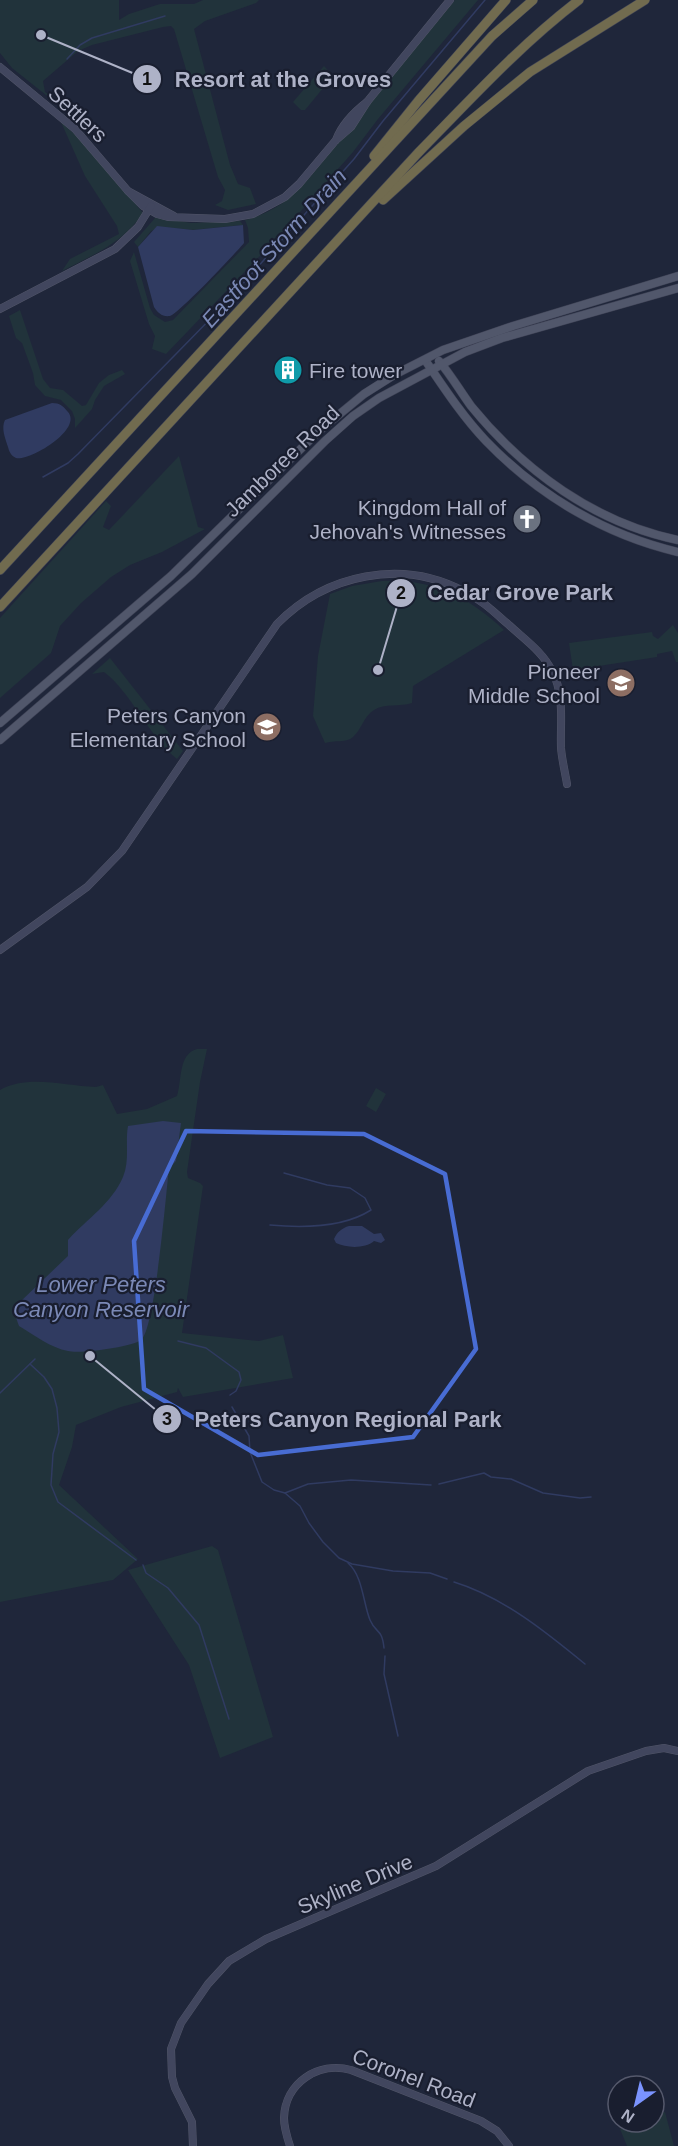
<svg xmlns="http://www.w3.org/2000/svg" width="678" height="2146" viewBox="0 0 678 2146" font-family="Helvetica,sans-serif">
  <rect width="100%" height="100%" fill="#1f263a"/>
  <g fill="#21333b">
    <path d="M0,0H119V20L129,14L160,4H194L203,0H259L256,3L205,21L194,29L230,165L238,184L250,188L256,204L228,210L215,205L222,201L225,190L218,177L174,29L171,26L163,27L92,45L78,51L43,81L45,92L54,98L51,99L12,68L0,53Z"/>
    <path d="M455,0H478L378,119L353,152L278,237L166,354L152,349L155,336L149,324L130,261L134,252L150,308L154,315L165,322L173,320L249,242L248,228L245,220C289,209 307,180 335,147C346,134 358,122 367,107Z"/>
    <path d="M324,66L333,76L305,110H301L293,102Z"/>
    <path d="M61,122L80,139L143,213C123,243 93,255 62,271L70,259L119,234L117,226L85,176Z"/>
    <path d="M156,217L191,223L240,221L243,225L193,230L162,227L151,231L138,247L134,242Z"/>
    <path d="M20,310L43,379L50,388L63,390L82,406L86,405L99,383L109,375L122,370L125,374L104,386L95,400L92,409L75,428V419L72,411L61,400L45,396L35,385L33,373L22,343L16,338L9,316Z"/>
    <path d="M179,456L198,527L205,529L162,552L130,565L111,577L81,603L60,626L51,653L0,698V618L106,501L111,506L103,527L109,530Z"/>
    <path d="M382,581C434,579 467,596 504,630L413,686L412,703C400,707 385,703 374,710C363,717 362,729 353,737C348,743 333,740 325,743L313,716L318,656L330,594L352,586Z"/>
    <path d="M673,625L678,633V662H676L672,651L657,654V657L573,670L569,643L652,632L653,636L658,639Z"/>
    <path d="M110,658L183,751L177,759C149,737 131,692 104,672L92,674Z"/>
    <path d="M197,1049H207L200,1082L187,1172L188,1178L200,1183L203,1186L182,1333L259,1341L283,1335L293,1378L183,1397L178,1388L177,1392L121,1407L76,1425L72,1447L59,1485L138,1559L113,1580L0,1602V1090C28,1074 65,1086 96,1087L103,1085L117,1114L147,1109L177,1096C182,1081 178,1054 197,1049Z"/>
    <path d="M376,1088L386,1094L376,1112L366,1106Z"/>
    <path d="M212,1546L218,1550L273,1737L220,1758L189,1665L128,1570Z"/>
    <path d="M665,2112L674,2146H627L620,2129L638,2122H654V2116Z"/>
  </g>
  <g fill="#303b61">
    <path d="M243,225L244,243C235,254 178,314 170,316C162,317 158,313 154,307L138,247L157,226L193,230Z"/>
    <path d="M52,403C60,403 63,406 68,412C83,430 28,462 16,458C11,456 9,451 8,447C5,438 1,428 5,420Z"/>
    <path d="M163,1121L181,1123L176,1161L169,1168C166,1193 155,1330 141,1340C132,1347 80,1354 68,1351C51,1348 34,1335 19,1326L15,1315L20,1302L68,1256V1240C87,1219 112,1203 123,1177C130,1160 125,1143 128,1126Z"/>
    <path d="M349,1226H362L374,1234L381,1233L385,1240L381,1243L374,1241C365,1249 346,1248 336,1243L334,1239C337,1232 342,1228 349,1226Z"/>
  </g>
  <g fill="none" stroke-linecap="round" stroke-linejoin="round">
    <g stroke="#303b61" stroke-width="1.5">
      <path d="M67,59L80,45L92,38L165,16"/>
      <path d="M43,477L68,463L78,454L222,307L354,159L383,121L485,0"/>
      <path d="M270,1225C302,1228 343,1228 371,1210L365,1198L350,1188L327,1185L284,1173"/>
      <path d="M178,1341L206,1348L239,1372L241,1380L236,1391L230,1395"/>
      <path d="M30,1364L44,1377L52,1389L57,1408L59,1432L53,1454L51,1485L58,1502L136,1560"/>
      <path d="M0,1393L35,1359"/>
      <path d="M232,1407L249,1436L250,1452L262,1482L274,1490L285,1493L300,1506L309,1523L323,1542L339,1558L352,1564L393,1571L430,1573L447,1579"/>
      <path d="M439,1484L484,1473L491,1477L511,1479L543,1493L580,1498L591,1497"/>
      <path d="M285,1493L308,1484L351,1480L431,1485"/>
      <path d="M348,1563C363,1576 363,1603 370,1620C376,1634 382,1628 384,1648"/>
      <path d="M143,1565L146,1573L168,1588L199,1625L229,1719"/>
      <path d="M454,1582C503,1597 546,1632 585,1664"/>
      <path d="M385,1656L384,1674L398,1736"/>
    </g>
    <g stroke="#515568" stroke-width="8">
      <g id="secondary">
        <path d="M0,67L75,129L128,191"/>
        <path d="M367,102L450,0"/>
        <path d="M174,216L128,191L143,206L157,214L168,217L225,219L253,214L285,197L299,184L336,140L351,127L367,102C354,112 342,124 336,140"/>
        <path d="M0,309L115,249L138,227L151,206"/>
        <path d="M0,950L87,887L122,851L277,624C326,574 402,558 465,592C482,600 495,613 509,625C524,639 543,652 552,671C565,695 560,722 561,748C562,760 565,772 567,784"/>
        <path d="M193,2146L192,2122L175,2088L172,2077L171,2049L181,2023L208,1984L229,1961L266,1939L436,1866L588,1771L646,1751L664,1748L678,1751"/>
        <path d="M290,2146C287,2137 284,2128 284,2118C285,2083 318,2061 351,2070L481,2121L497,2131L509,2146"/>
      </g>
    </g>
    <g stroke="#3d4154" stroke-width="9">
      <g id="primary">
        <path d="M425,360C444,388 463,417 486,441C538,495 605,535 678,552"/>
        <path d="M439,361C451,375 460,391 471,406C524,471 595,523 678,540"/>
        <path d="M0,723L171,576L319,431L364,394L394,375L443,350L513,326L678,276"/>
        <path d="M0,740L192,574L325,441L353,416L379,398L465,352L502,338L678,288"/>
      </g>
    </g>
    <g stroke="#3e4255" stroke-width="10">
      <g id="highway">
        <path d="M374,156L419,100L506,0"/>
        <path d="M383,200L464,126L530,72L645,0"/>
        <path d="M0,570L492,36L533,0"/>
        <path d="M0,607L418,153C470,100 520,45 579,0"/>
      </g>
    </g>
    <use href="#secondary" stroke="#41465e" stroke-width="7"/>
    <use href="#primary" stroke="#51576b" stroke-width="8"/>
    <use href="#highway" stroke="#716b4f" stroke-width="9"/>
  </g>
  <path fill="none" stroke="#486cd3" stroke-width="4.5" stroke-linejoin="round" d="M186,1131L364,1134L445,1174L476,1349L413,1437L258,1455L144,1389L134,1241Z"/>
  <defs>
    <g id="building-disc" transform="scale(1.5)"><circle r="9.5" fill="#0f9aa8" stroke="#191e2f"/><path d="M-4-6H4V6H1V3H-1V6H-4ZM-2.5-4.3h1.7v1.8h-1.7ZM.8-4.3h1.7v1.8H.8ZM-2.5-1h1.7V.8h-1.7ZM.8-1h1.7V.8H.8Z" fill="#fff"/></g>
    <g id="church-disc" transform="scale(1.5)"><circle r="9.5" fill="#6b7280" stroke="#191e2f"/><path d="M-1.2-6h2.4v3.5h3.3v2.4h-3.3V6h-2.4V-.1h-3.3v-2.4h3.3Z" fill="#fff"/></g>
    <g id="school-disc" transform="scale(1.5)"><circle r="9.5" fill="#8d6e63" stroke="#191e2f"/><path d="M0-5L7-2L0 1L-7-2ZM-4 1L0 2.5L4 1V4Q0 6-4 4Z" fill="#fff"/></g>
  </defs>
  <g fill-rule="evenodd">
    <use href="#building-disc" x="288" y="370"/>
    <use href="#church-disc" x="527" y="519"/>
    <use href="#school-disc" x="621" y="683"/>
    <use href="#school-disc" x="267" y="727"/>
  </g>
  <g text-anchor="middle" dominant-baseline="central" stroke-width="4.5" stroke-linejoin="round" paint-order="stroke">
    <g font-size="21" fill="#aeb2c7" stroke="#191e2f">
      <text transform="translate(78 114) rotate(43)">Settlers</text>
      <text transform="translate(282 461) rotate(-44)">Jamboree Road</text>
      <text transform="translate(355 1884) rotate(-23)">Skyline Drive</text>
      <text transform="translate(414 2078) rotate(21)">Coronel Road</text>
    </g>
    <g font-size="21" fill="#aeb2c7" stroke="#191e2f" text-anchor="end">
      <text x="309" y="370" text-anchor="start">Fire tower</text>
      <text x="506" y="507">Kingdom Hall of<tspan x="506" dy="24">Jehovah's Witnesses</tspan></text>
      <text x="600" y="671">Pioneer<tspan x="600" dy="24">Middle School</tspan></text>
      <text x="246" y="715">Peters Canyon<tspan x="246" dy="24">Elementary School</tspan></text>
    </g>
    <g font-size="22" font-style="italic" fill="#7b89b6" stroke="#191e2f">
      <text transform="translate(274 248) rotate(-48)">Eastfoot Storm Drain</text>
      <text x="101" y="1284">Lower Peters<tspan x="101" dy="25">Canyon Reservoir</tspan></text>
    </g>
  </g>
  <path fill="none" stroke="#aeb2c7" stroke-width="2" d="M41 35L147 79M378 670L401 593M90 1356L167 1419"/>
  <g fill="#aeb2c7" stroke="#191e2f" stroke-width="2">
    <circle cx="41" cy="35" r="6"/>
    <circle cx="378" cy="670" r="6"/>
    <circle cx="90" cy="1356" r="6"/>
    <circle cx="147" cy="79" r="15"/>
    <circle cx="401" cy="593" r="15"/>
    <circle cx="167" cy="1419" r="15"/>
  </g>
  <g font-size="18" text-anchor="middle" font-weight="bold" fill="#111">
    <text x="147" y="85">1</text>
    <text x="401" y="599">2</text>
    <text x="167" y="1425">3</text>
  </g>
  <g font-size="22" text-anchor="middle" font-weight="bold" fill="#aeb2c7" stroke="#191e2f" stroke-width="4.5" stroke-linejoin="round" paint-order="stroke">
    <text x="283" y="87">Resort at the Groves</text>
    <text x="520" y="600">Cedar Grove Park</text>
    <text x="348" y="1427">Peters Canyon Regional Park</text>
  </g>
  <g transform="translate(636 2104) rotate(214)"><circle r="28" fill="#191e2f" stroke="#55596c" stroke-width="1.5"/>
  <path d="M0-4.5L10 22L0 15L-10 22Z" fill="#7b94ff"/>
  <text y="-9" font-size="16" font-weight="bold" text-anchor="middle" fill="#aeb2c7">N</text>
  </g>
</svg>
